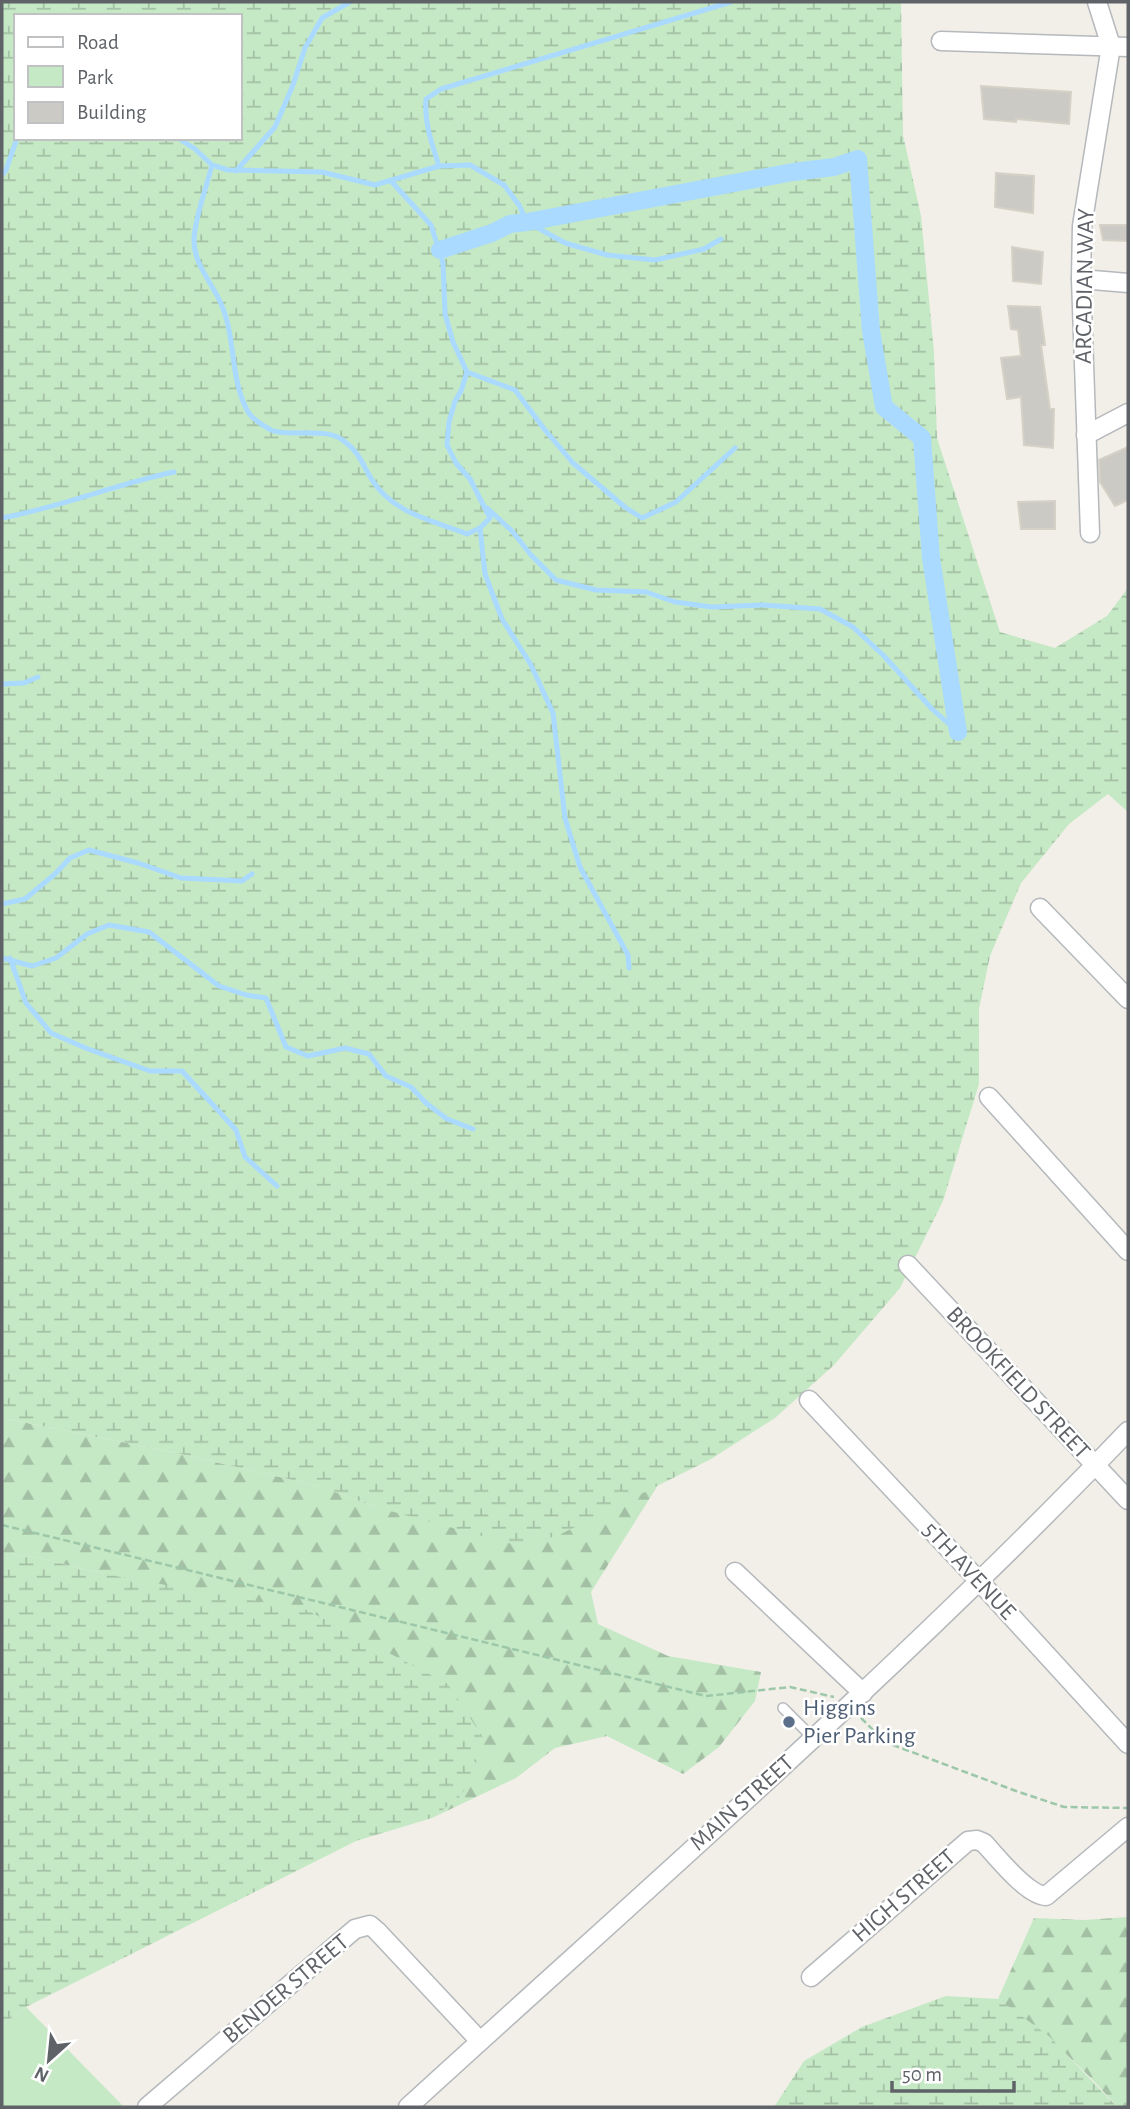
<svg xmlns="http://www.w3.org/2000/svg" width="1130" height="2109" viewBox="0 0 1130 2109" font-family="'Alegreya Sans',sans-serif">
  <defs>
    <pattern id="forest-firs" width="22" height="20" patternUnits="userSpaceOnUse" patternTransform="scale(1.75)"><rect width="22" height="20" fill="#c5e8c5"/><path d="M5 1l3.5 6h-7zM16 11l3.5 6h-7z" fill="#a3c0a4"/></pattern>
    <pattern id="wetland-marsh" width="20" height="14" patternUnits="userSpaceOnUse" patternTransform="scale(1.75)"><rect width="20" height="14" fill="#c5e8c5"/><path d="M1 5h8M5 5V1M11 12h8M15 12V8" fill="none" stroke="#a3c0a4"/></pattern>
  </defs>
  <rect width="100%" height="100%" fill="#f1efe8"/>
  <path fill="#c5e8c5" d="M26,2007L124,2107H2V2025Z"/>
  <g fill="url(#forest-firs)">
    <path d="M2,1418L172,1452L318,1486L379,1508L568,1530L658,1485L591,1592L598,1624L668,1656L761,1672L755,1701L719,1747L683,1774L607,1736L555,1748L516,1778L432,1818L462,1795L104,1574L35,1557L2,1553Z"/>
    <path d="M1128,1917V2107H1117C1081,2064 1042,2032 998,1999L1034,1918L1084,1920Z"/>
  </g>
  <g fill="url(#wetland-marsh)" fill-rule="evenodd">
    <path d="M2,2H901L903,135L921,216L934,352L937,438L1000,632L1055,648L1107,616L1128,588V812L1108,794L1069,824L1021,883L990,956L979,1009V1084L943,1201L900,1288L834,1365L775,1418L711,1459L557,1536L516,1545L379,1508L318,1486L172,1452L2,1418ZM16,16H240V138H16Z"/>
    <path d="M2,1553L35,1557L104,1574L307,1610L448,1684L484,1739L462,1795L432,1818L356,1841L26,2007L2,2025Z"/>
    <path d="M946,1996L998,1999L1049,2036L1117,2107H774L804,2061L862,2027Z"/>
  </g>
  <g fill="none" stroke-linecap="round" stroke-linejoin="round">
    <g stroke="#aadaff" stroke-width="5">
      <path d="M178,138L195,149L212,165L228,170L322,172L375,185L439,166L470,165L504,185L519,205L527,222L565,243L607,255L655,260L704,249L721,239"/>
      <path d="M212,165C206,189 196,214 194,238C193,265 213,283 222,306C236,340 230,378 247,410C250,417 264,426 271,430C291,438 326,426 344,441C360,453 362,464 372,480C394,514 432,520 467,534L480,528L490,518L470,479L456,463L447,445L449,422L455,401L461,391L467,372L453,342L445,314L443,263L431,225L391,181"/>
      <path d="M439,166C432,144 424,123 426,99L441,89L731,2"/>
      <path d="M236,171L275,127L293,85L305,48L322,18L350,2"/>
      <path d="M2,175L6,170L17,138"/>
      <path d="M467,372L515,390L545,430L573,463L626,508L642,518L676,502L735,448"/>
      <path d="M487,508L512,531L531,555L556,580L596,590L646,592L675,602L712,607L763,605L820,609L853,627L884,656L932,709L958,732"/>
      <path d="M2,518C61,507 116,484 174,472"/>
      <path d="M480,528L485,574L502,619L531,665L553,713L565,818L580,867L628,955L629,968"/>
      <path d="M2,684L24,683L38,677"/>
      <path d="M2,904L25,899L55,874L70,858L89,850L138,863L181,878L242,881L252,874"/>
      <path d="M2,958L32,966L56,958L87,934L109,925L149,932L219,986L246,995L266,998L286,1047L308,1056L345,1048L369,1054L386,1076L411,1087L426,1103L447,1119L473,1129"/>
      <path d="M10,958L26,1003L51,1033L88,1049L150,1071H182L236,1130L245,1157L277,1186"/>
    </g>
    <path stroke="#aadaff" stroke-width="18" d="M440,250L492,233L510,224L527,222L793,172L834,167L858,159L871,331L884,407L922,438L931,558L958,732"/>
  </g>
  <g fill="#cccac5" stroke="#d6d1c6" stroke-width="2">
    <path d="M981,86L1071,92L1069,124L1016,119V122L984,119Z"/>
    <path d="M996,173L1034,176L1033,213L995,207Z"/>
    <path d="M1100,225H1128V241L1103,240Z"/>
    <path d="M1012,247L1043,252L1041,284L1013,281Z"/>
    <path d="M1008,306L1040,307L1045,345H1041L1050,409H1054L1053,448L1024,445L1021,397L1007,399L1001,358L1021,356L1018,330L1011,329Z"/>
    <path d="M1128,447V500L1115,506L1100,482L1099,460Z"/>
    <path d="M1055,501V529H1021L1018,502Z"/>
  </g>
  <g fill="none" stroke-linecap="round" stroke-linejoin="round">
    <g stroke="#b5b8bc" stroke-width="12">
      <path id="service" d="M783,1708L813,1738"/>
    </g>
    <g stroke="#b5b8bc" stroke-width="21">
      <g id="minor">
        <path d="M941,41L1128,47"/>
        <path d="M1081,279L1128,283"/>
        <path d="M1086,435L1128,413"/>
        <path d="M1090,533L1081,279L1082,226L1111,46L1097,2"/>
        <path d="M1040,908L1128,999"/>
        <path d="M989,1097L1128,1251"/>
        <path d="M908,1265L1128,1500"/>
        <path d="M809,1400L980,1582L1128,1744"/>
        <path d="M735,1572L863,1693"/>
        <path d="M811,1977L968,1841L977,1840L984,1843C998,1858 1027,1895 1046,1896L1128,1827"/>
        <path d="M147,2107L355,1929L370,1925L377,1931L480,2041"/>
        <path d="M408,2107C651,1885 900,1669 1128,1431"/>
      </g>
    </g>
    <g stroke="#9cc7a9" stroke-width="2.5" stroke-dasharray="7 3.5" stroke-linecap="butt">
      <path d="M2,1525L706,1696L790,1687L834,1697"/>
      <path d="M861,1718L885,1742L1016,1791L1064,1807L1128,1808"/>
    </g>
    <use href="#service" stroke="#fff" stroke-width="9"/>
    <use href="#minor" stroke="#fff" stroke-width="18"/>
  </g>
  <circle fill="#5c6f8a" stroke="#fff" stroke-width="2.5" cx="789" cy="1722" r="7"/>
  <g text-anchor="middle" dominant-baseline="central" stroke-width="5" stroke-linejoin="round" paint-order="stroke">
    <g font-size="24" fill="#5f6368" stroke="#fff">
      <text transform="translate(1085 286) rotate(-89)">ARCADIAN WAY</text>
      <text transform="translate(1018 1383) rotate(47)">BROOKFIELD STREET</text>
      <text transform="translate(969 1571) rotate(47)">5TH AVENUE</text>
      <text transform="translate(742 1803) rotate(-42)">MAIN STREET</text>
      <text transform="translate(904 1896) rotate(-41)">HIGH STREET</text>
      <text transform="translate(286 1989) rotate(-40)">BENDER STREET</text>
    </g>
    <g font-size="24" fill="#4e5e75" stroke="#fff" text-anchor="start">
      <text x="803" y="1708">Higgins<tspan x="803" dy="28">Pier Parking</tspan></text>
    </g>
  </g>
  <rect width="1130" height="2109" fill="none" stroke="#5f6368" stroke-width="7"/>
  <rect x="14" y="14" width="228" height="126" fill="#ffffff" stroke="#bfc1c3" stroke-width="2"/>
  <rect x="28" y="37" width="35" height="10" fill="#ffffff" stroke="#bfc1c3" stroke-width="2"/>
  <text x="77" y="49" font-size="21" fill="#5f6368">Road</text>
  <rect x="28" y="66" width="35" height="21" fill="#c5e8c5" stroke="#bfc1c3" stroke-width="2"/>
  <text x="77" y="84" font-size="21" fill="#5f6368">Park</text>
  <rect x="28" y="102" width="35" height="21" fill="#cccac5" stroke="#bfc1c3" stroke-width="2"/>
  <text x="77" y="119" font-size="21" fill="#5f6368">Building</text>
  <g transform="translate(49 2060) rotate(207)" stroke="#ffffff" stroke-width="5" paint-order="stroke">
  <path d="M0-5L12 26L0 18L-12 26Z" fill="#5f6368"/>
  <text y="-10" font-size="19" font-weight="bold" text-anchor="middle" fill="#5f6368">N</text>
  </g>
  <path d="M892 2081v10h122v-10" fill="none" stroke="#5f6368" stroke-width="3.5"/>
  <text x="902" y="2081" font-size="21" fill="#5f6368" stroke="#ffffff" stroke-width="5" paint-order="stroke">50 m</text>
</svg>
